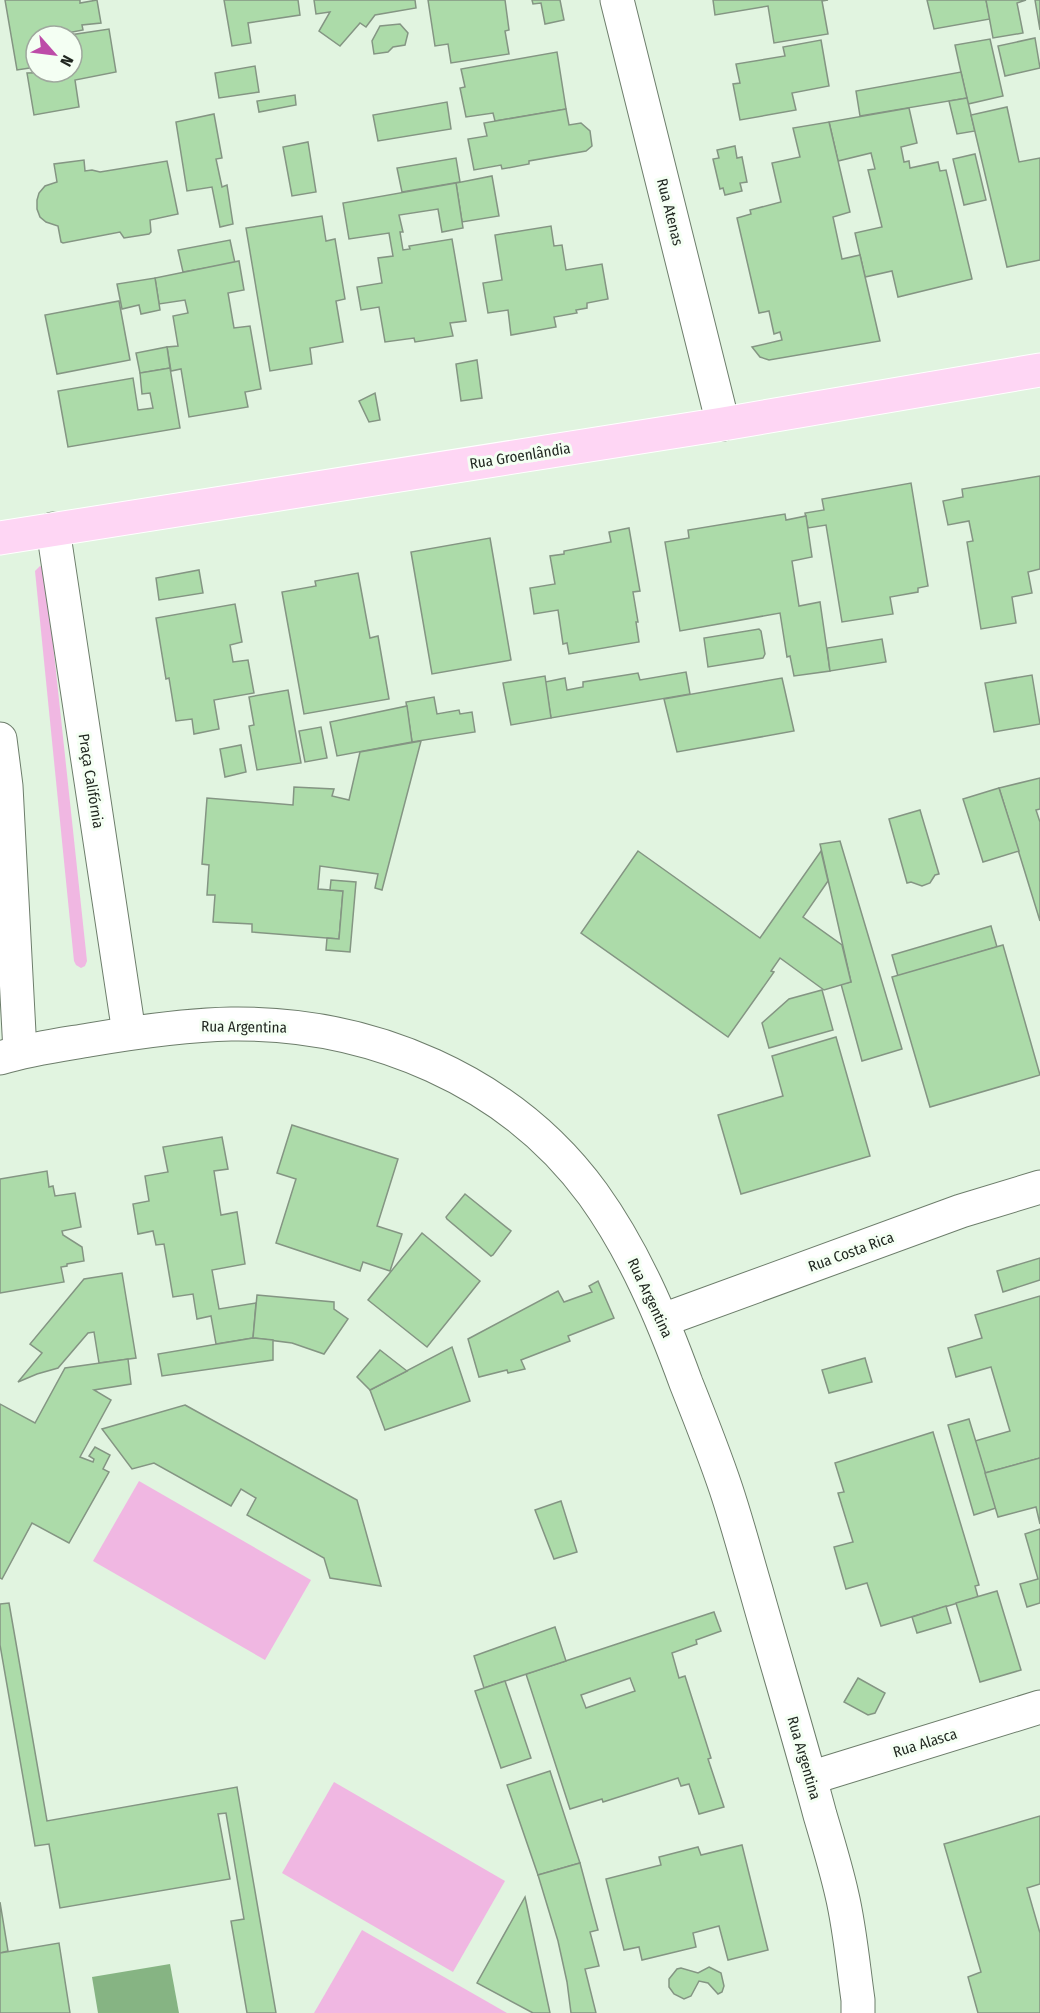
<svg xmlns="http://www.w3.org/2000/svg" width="1040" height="2013" viewBox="0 0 1040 2013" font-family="'Fira Sans Condensed',sans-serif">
  <rect width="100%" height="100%" fill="#e1f4e0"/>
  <g fill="#f0b7e2">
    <path d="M40,566L45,569L87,961L85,966L81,968L76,965L74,961L35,571Z"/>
    <path d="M139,1481L311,1580L265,1660L93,1561Z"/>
    <path d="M334,1782L505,1881L453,1972L282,1873Z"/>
    <path d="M362,1930L507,2013H314Z"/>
  </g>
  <path fill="#86b483" d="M170,1964L179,2013H98L92,1977Z"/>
  <g fill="#acdba9" stroke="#849583" stroke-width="1.5" fill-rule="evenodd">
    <path d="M5,0H80V3L97,0L101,23L82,25L83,30L57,35L58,36H36V67L17,70Z"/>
    <path d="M224,0H298L300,15L248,23L251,43L232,46Z"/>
    <path d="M314,0H415L416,8L375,15L366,27L360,23L340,46L319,31L330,12L316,14Z"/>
    <path d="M428,0H505L509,30L505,31L509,54L451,63L448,44L435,46Z"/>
    <path d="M532,0H560L564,20L545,24L541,3L533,4Z"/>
    <path d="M713,0H828L822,1L828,34L774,43L768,6L715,15Z"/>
    <path d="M927,0H986L990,19L934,29Z"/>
    <path d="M986,0H1026L1017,3L1023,33L993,38Z"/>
    <path d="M1035,0H1040V30Z"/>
    <path d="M400,24L408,33L405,45L393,47L388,52L374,54L372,41L380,26Z"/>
    <path d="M109,29L116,72L75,80L79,107L34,115L27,73L72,72V65H75L72,36L70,35Z"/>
    <path d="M1035,38L1040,68L1005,76L998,46Z"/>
    <path d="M990,39L1003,96L968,104L955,45Z"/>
    <path d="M821,40L829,86L792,93L796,110L740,120L733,84L740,83L736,64L785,56L783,47Z"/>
    <path d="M557,52L566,109L495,121L493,113L466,117L460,88L465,87L461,69Z"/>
    <path d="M255,66L259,92L219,98L215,73Z"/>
    <path d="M961,72L967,98L860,116L856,91Z"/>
    <path d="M295,95L296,105L259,112L257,101Z"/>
    <path d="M967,98L975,131L957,134L949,101Z"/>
    <path d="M447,102L451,129L378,141L373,115Z"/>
    <path d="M1007,107L1019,162L1040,158V260L1007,267L971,115Z"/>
    <path d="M909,108L917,143L901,147L904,162L909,161L910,168L938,162L940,171L946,170L972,279L898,297L892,271L865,277L855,233L882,227L868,170L875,169L871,153L838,161L829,122Z"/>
    <path d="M566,109L569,125L581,123L590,131L592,146L586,151L529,161V164L502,169L501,165L474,170L468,139L487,136L484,123Z"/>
    <path d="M214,114L222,158L216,159L222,187L227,185L233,224L220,227L212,187L187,191L176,122Z"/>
    <path d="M829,122L850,212L833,217L842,259L860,255L880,341L769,360L760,357L752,347L782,340L780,332L774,334L769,311L759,313L737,218L751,214L750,210L781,202L772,163L800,157L793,128Z"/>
    <path d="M308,142L316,192L292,196L283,147Z"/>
    <path d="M735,146L737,158L742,157L747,182L740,183L742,191L725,195L723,188L720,189L713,159L719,158L717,150Z"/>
    <path d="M975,154L986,200L964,205L953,159Z"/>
    <path d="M456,158L460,182L402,192L397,168Z"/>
    <path d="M84,160L85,171L92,170L100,172L167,161L178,214L150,220L151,232L149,234L124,238L120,232L63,243L61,242L58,226L46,222L40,217L37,209V200L39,193L45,186L57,182L54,164Z"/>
    <path d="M492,176L499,216L462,222L456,183Z"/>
    <path d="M456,183L463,228L442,232L438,209L399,215L403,232H400L403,250L410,249L409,246L452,239L466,321L450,323L453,336L415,342L414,338L385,342L379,307L361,310L357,287L382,283L378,258L393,256L389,233L349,239L343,203Z"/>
    <path d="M322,216L326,241L335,239L345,299L336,301L343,342L310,348L312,364L270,371L246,228Z"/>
    <path d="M551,226L554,246L562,245L566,270L602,264L608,299L587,303V308L576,310L577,313L554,317L556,327L511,335L508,310L488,313L483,283L502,280L495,235Z"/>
    <path d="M230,240L235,263L183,272L178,250Z"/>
    <path d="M239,261L244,290L228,293L234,328L250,326L261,389L245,392L248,407L189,417L181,369L171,371L167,347L178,346L173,316L188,313L185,300L159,304L155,278Z"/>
    <path d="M155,278L160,310L141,314L139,305L122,309L117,284Z"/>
    <path d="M119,301L130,360L57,374L45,315Z"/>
    <path d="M167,347L170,368L140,373L136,353Z"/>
    <path d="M477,360L482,398L461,401L456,364Z"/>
    <path d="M170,368L180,428L68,447L58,391L133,378L138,410L153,408L150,393L142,394L140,373Z"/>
    <path d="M375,393L380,420L369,422L359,401Z"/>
    <path d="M1040,476V569L1028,572L1032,593L1012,597L1016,623L981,629L967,542L973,541L969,521L948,525L943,501L963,497L962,489Z"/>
    <path d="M911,483L928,586L918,588V592L890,597L893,614L842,622L826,525L808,528L805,513L824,510L822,499Z"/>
    <path d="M785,514L786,520L806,516L812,557L792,561L799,606L820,602L830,671L794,676L790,656L787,657L780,613L680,631L665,542L689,538L688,530Z"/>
    <path d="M629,528L640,591L633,592L638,622H636L639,642L569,654L567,643L563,644L558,610L534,614L530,588L555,584L550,556L564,554V551L611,542L609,532Z"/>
    <path d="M490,538L511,660L432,674L411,552Z"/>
    <path d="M199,570L203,593L159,600L156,578Z"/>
    <path d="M358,573L370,638L378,636L389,699L304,714L282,592L316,586L315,581Z"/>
    <path d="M235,604L242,642L230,645L233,662L248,660L254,693L214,700L219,729L194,734L192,719L176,721L169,678L166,679L156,618Z"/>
    <path d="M759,629L761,631L765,654L763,658L708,667L704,638Z"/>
    <path d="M882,639L886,662L830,671L827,648Z"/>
    <path d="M686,672L690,694L551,718L545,682L565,678L567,690L583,687V682L638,673L640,680Z"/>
    <path d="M1032,675L1040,724L994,732L985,683Z"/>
    <path d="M545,676L551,718L511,725L503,683Z"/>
    <path d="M782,678L794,731L677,752L664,699Z"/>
    <path d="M288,690L301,763L257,770L249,726L254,725L249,697Z"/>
    <path d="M434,697L437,714L459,710L460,714L472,712L475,732L412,742L406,702Z"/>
    <path d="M407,706L412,742L337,756L330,722Z"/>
    <path d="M321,727L327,758L305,762L299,731Z"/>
    <path d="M421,741L382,890L375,888L378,874L320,866L318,889L343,891L339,939L252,932V924L213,922L215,895H207L209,865L202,864L207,798L293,805L294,787L334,789L332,796L349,800L360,752Z"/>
    <path d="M241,745L246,772L225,777L220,749Z"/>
    <path d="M1040,778V809L1036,810L1040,822V921L999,788Z"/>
    <path d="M999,788L1019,851L983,862L963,799Z"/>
    <path d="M920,810L939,874L935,875L930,883L922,886L911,882L907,883L889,819Z"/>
    <path d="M840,841L902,1049L862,1061L841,984L851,982L820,844Z"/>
    <path d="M638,851L760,938L821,851L828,881L803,917L842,945L851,982L824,990L780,958L771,971L774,972L728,1037L581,933Z"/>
    <path d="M331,880L356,882L350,952L326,950L327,938L339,939L343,891L330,890Z"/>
    <path d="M991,926L997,947L898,976L892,955Z"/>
    <path d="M1003,945L1040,1075L930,1107L892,977Z"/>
    <path d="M822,990L833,1030L769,1048L762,1023L789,999Z"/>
    <path d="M836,1037L870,1156L741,1194L718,1115L783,1096L772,1056Z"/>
    <path d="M292,1125L398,1159L377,1226L402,1234L390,1271L363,1262L360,1271L276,1243L296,1179L277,1173Z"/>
    <path d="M222,1137L228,1169L214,1171L221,1215L237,1212L245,1264L212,1270L219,1309L256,1303L253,1338L216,1344L211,1316L197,1319L193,1294L173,1297L164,1244L156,1245L153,1231L138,1234L133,1204L149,1201L145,1176L168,1172L163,1147Z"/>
    <path d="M47,1171L49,1187L53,1186L55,1196L75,1193L81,1227L62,1231L63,1235L82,1247L84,1261L67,1264V1266L61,1267L64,1282L0,1293V1179Z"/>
    <path d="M465,1194L511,1231L493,1255L491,1256L447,1219L446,1217Z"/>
    <path d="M422,1233L480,1281L427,1347L368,1300Z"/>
    <path d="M1040,1258V1280L1003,1292L997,1271Z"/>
    <path d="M122,1273L136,1358L99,1363L94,1332L88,1333L58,1368L37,1374L18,1382L42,1353L30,1344L84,1279Z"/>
    <path d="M598,1281L614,1318L568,1336L570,1341L521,1360L525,1369L508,1373L507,1370L479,1377L468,1339L558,1291L564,1302L592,1292L589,1286Z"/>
    <path d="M257,1295L334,1302V1309L348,1319L324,1354L292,1343L253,1338Z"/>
    <path d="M1040,1296V1458L985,1473L975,1441L1010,1431L991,1367L956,1377L948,1348L982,1338L975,1315Z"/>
    <path d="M253,1338L273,1340V1360L162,1376L158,1354Z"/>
    <path d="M452,1347L470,1401L385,1430L370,1390Z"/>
    <path d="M380,1350L407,1371L370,1390L357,1377Z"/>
    <path d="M865,1358L872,1382L829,1393L822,1370Z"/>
    <path d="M128,1359L131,1384L94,1390L111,1400L80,1457L93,1462L94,1459L89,1456L95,1447L110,1455L103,1469L109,1472L69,1543L32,1523L2,1579L0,1578V1404L35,1423L65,1368Z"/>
    <path d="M185,1405L357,1500L381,1586L330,1578L324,1558L247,1515L256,1498L241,1489L231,1506L154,1463L132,1469L102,1429Z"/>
    <path d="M969,1419L996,1508L974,1515L948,1425Z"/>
    <path d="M933,1432L979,1585L975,1586L978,1597L881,1626L867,1583L846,1589L834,1547L853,1542L838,1493L844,1492L835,1463Z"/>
    <path d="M1040,1458V1524L1036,1507L998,1517L985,1473Z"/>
    <path d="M561,1501L577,1552L554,1559L535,1510Z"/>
    <path d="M1040,1529V1603L1027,1607L1020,1584L1038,1579L1025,1534Z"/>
    <path d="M997,1591L1021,1670L980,1682L956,1603Z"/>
    <path d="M9,1603L47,1821L237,1787L276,2013H247L231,1921L244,1919L226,1813L218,1814L230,1879L60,1908L49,1844L35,1846L0,1645V1604Z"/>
    <path d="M946,1606L951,1623L917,1633L912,1617Z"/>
    <path d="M714,1612L721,1631L696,1640L697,1644L672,1653L679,1678L685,1676L711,1758L708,1759L724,1807L699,1814L689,1784L681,1786L678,1778L603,1802L602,1799L570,1809L526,1674ZM630,1678L635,1691L586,1708L581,1695Z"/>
    <path d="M555,1627L566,1661L484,1688L474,1656Z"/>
    <path d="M858,1678L885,1693L875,1713L868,1715L844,1702Z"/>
    <path d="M505,1681L531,1758L501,1768L475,1691Z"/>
    <path d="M550,1771L580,1863L538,1875L507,1785Z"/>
    <path d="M1040,1816V1884L1027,1888L1040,1933V2013H978L968,1977L981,1972L944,1844Z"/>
    <path d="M742,1845L768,1950L728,1960L719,1926L693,1933L696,1947L642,1960L639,1947L624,1950L606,1879L661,1865L659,1857L698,1847L701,1855Z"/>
    <path d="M580,1863L598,1930L590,1932L599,1966L585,1969L596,2013H571L567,1982L558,1941L538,1875Z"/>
    <path d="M525,1897L550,2013H533L477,1983Z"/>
    <path d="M0,1902L8,1951L0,1953Z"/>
    <path d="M59,1943L70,2013H0V1953Z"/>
    <path d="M709,1967L721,1973L724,1986L722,1992L718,1994L708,1983L699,1981L691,1996L684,1999L674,1994L669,1987V1979L677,1969L681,1968L698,1973Z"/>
  </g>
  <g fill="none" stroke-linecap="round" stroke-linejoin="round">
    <g stroke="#6d7d6b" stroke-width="35">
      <g id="minor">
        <path d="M617,0L723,424"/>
        <path d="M53,529L129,1033"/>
        <path d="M0,739L6,786L20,1052"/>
        <path d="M0,1058C29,1049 59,1045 89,1040C136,1032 183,1025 231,1024C370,1022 510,1080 593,1194C634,1251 662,1317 686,1383C700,1418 714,1453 726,1489C737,1522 746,1556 756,1590C777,1665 800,1740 820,1815C828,1842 836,1868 842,1895C850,1929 853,1965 858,2000V2013"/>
        <path d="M663,1320L961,1211L1040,1187"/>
        <path d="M810,1778L1040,1707"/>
      </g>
    </g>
    <g stroke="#fff" stroke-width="35">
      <path id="major" d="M0,538L723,424L1040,370"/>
    </g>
    <use href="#minor" stroke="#fff" stroke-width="33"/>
    <use href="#major" stroke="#fed6f4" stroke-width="33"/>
  </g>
  <g text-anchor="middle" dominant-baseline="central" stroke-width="6" stroke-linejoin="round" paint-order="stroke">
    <g font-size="15" fill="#1f261f" stroke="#f4fff3">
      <text transform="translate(670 212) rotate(76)">Rua Atenas</text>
      <text transform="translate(520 456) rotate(-9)">Rua Groenlândia</text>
      <text transform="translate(91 781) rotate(81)">Praça Califórnia</text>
      <text transform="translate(244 1027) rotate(1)">Rua Argentina</text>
      <text transform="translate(851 1252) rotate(-20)">Rua Costa Rica</text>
      <text transform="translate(650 1298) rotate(65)">Rua Argentina</text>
      <text transform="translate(925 1743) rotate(-17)">Rua Alasca</text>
      <text transform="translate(804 1758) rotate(74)">Rua Argentina</text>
    </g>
  </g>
  <g transform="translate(54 54) rotate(118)"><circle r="28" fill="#f4fff3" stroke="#9fa89e" stroke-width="1.5"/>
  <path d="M0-4.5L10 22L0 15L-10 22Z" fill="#bd4ca8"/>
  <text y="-9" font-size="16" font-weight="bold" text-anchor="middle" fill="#1f261f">N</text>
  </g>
</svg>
